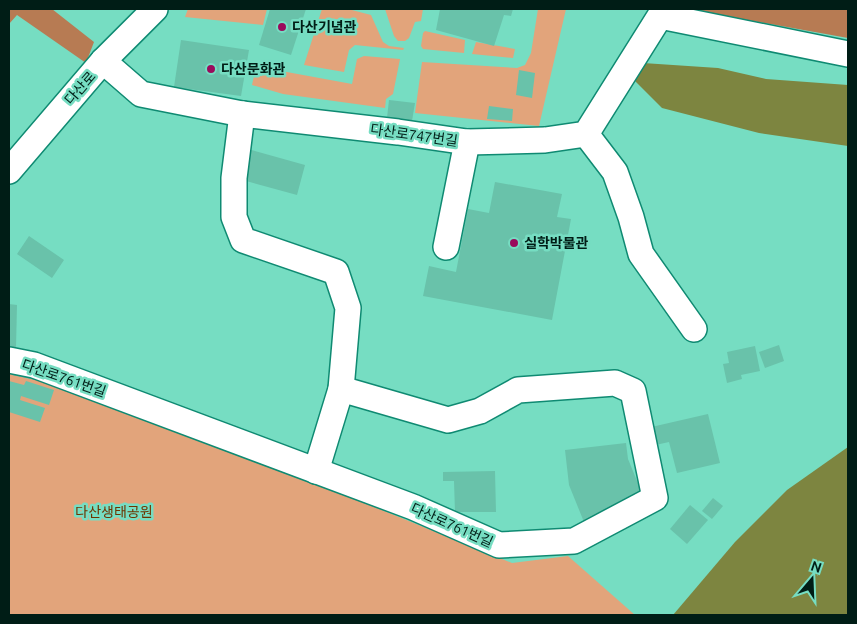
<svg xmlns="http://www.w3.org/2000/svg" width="857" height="624" viewBox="0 0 857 624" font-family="Ubuntu,'Noto Sans KR',sans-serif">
  <rect width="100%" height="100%" fill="#76ddc2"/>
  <g fill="#e2a47b">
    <path d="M188,9H267L263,25L185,17Z"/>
    <path d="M322,9H348L371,15L383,42L389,46L404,48L403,50L355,45L349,50L344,72L304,65Z"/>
    <path d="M385,9H423L421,21L415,22L409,38L405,41H398L394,36Z"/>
    <path d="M538,9H566L539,126L415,113L422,62L517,68L525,65L531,53Z"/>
    <path d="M425,31L465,40L464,53L423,49L421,46L423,33Z"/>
    <path d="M476,42L515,49L513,58L472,54Z"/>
    <path d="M364,56L400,59L393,94L386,99L385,108L283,94L252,85L254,76H262L265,68L352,84L357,59Z"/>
    <path d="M9,365L33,368L512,563L568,556L635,615H9Z"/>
  </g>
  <g fill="#b77b53">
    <path d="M9,9H52L94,42L86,63L17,15L9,24Z"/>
    <path d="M686,9H848V38Z"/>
  </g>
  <g fill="#7d8540">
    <path d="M643,63L718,68L766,79L848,85V146L759,133L662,108L634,80Z"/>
    <path d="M848,447V615H673L735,542L787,490Z"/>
  </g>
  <g fill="#69c2aa">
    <path d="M270,9H306L291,55L259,45Z"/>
    <path d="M440,9H513L511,16L504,15L494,46L436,30Z"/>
    <path d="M181,40L249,50L241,96L174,87Z"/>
    <path d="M519,70L535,73L532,98L516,95Z"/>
    <path d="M389,100L415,103L412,121L387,118Z"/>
    <path d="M489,106L513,109L512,121L487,119Z"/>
    <path d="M248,149L305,165L297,195L239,179Z"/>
    <path d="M495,182L562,194L557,217L571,219L552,320L423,296L429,266L456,272L468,209L489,213Z"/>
    <path d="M29,236L64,260L52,278L17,254Z"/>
    <path d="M9,304L17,305L16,348L9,347Z"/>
    <path d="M779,345L784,361L765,368L759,352Z"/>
    <path d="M755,346L760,371L741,375L742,379L727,383L723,364L729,363L727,352Z"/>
    <path d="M14,366L37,372L35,380L12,375Z"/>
    <path d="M9,381L24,385L26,381L54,390L49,405L21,396L20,400L45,408L40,422L9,412Z"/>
    <path d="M708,414L720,463L677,473L669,442L651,446L647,428Z"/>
    <path d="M626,443L628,459L644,498L584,522L569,485L565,450Z"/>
    <path d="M495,471L496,512H455L454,481H443V472Z"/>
    <path d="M713,498L723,506L712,519L702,511Z"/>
    <path d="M690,505L708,520L687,544L670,529Z"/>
  </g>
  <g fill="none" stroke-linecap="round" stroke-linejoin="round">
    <g stroke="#0f8a72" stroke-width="28">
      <g id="minor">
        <path d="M103,61L141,94L242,114L398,132L467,142L545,140L586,134L660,16L848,54"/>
        <path d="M242,114L234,178V217L243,240L336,272L348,308L341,389L316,471"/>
        <path d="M586,134L615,172L631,217L641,254L694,329"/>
        <path d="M9,171L103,61L155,9"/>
        <path d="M446,247L467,142"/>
        <path d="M9,360L34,365L413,507L499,545L574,541L655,498L633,391L615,383L518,390L480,411L448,420L341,389"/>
      </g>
    </g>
    <use href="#minor" stroke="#fff" stroke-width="25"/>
  </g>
  <g fill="#9a0a5c" stroke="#76ddc2" stroke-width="2">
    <circle cx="282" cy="27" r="5"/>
    <circle cx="211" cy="69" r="5"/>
    <circle cx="514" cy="243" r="5"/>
  </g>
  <g text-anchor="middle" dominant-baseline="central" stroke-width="5" stroke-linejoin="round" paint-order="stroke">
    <g font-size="14" font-weight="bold" fill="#001d16" stroke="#76ddc2" text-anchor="start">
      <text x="292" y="27">다산기념관</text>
      <text x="221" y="69">다산문화관</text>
      <text x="524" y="243">실학박물관</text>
    </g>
    <g font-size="14" fill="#001d16" stroke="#76ddc2">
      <text transform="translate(80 88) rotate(-49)">다산로</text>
      <text transform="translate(414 135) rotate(8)">다산로747번길</text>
      <text transform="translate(64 378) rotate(19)">다산로761번길</text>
      <text transform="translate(452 525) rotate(24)">다산로761번길</text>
    </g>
    <g font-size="14" fill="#6d3400" stroke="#76ddc2">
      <text x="114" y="512">다산생태공원</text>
    </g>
  </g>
  <rect width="857" height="624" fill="none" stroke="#001d16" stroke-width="20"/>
  <g transform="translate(812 579) rotate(19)" stroke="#76ddc2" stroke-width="4" paint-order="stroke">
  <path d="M0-4L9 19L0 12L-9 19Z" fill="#001d16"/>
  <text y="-8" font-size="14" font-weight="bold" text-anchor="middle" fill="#001d16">N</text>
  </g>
</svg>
